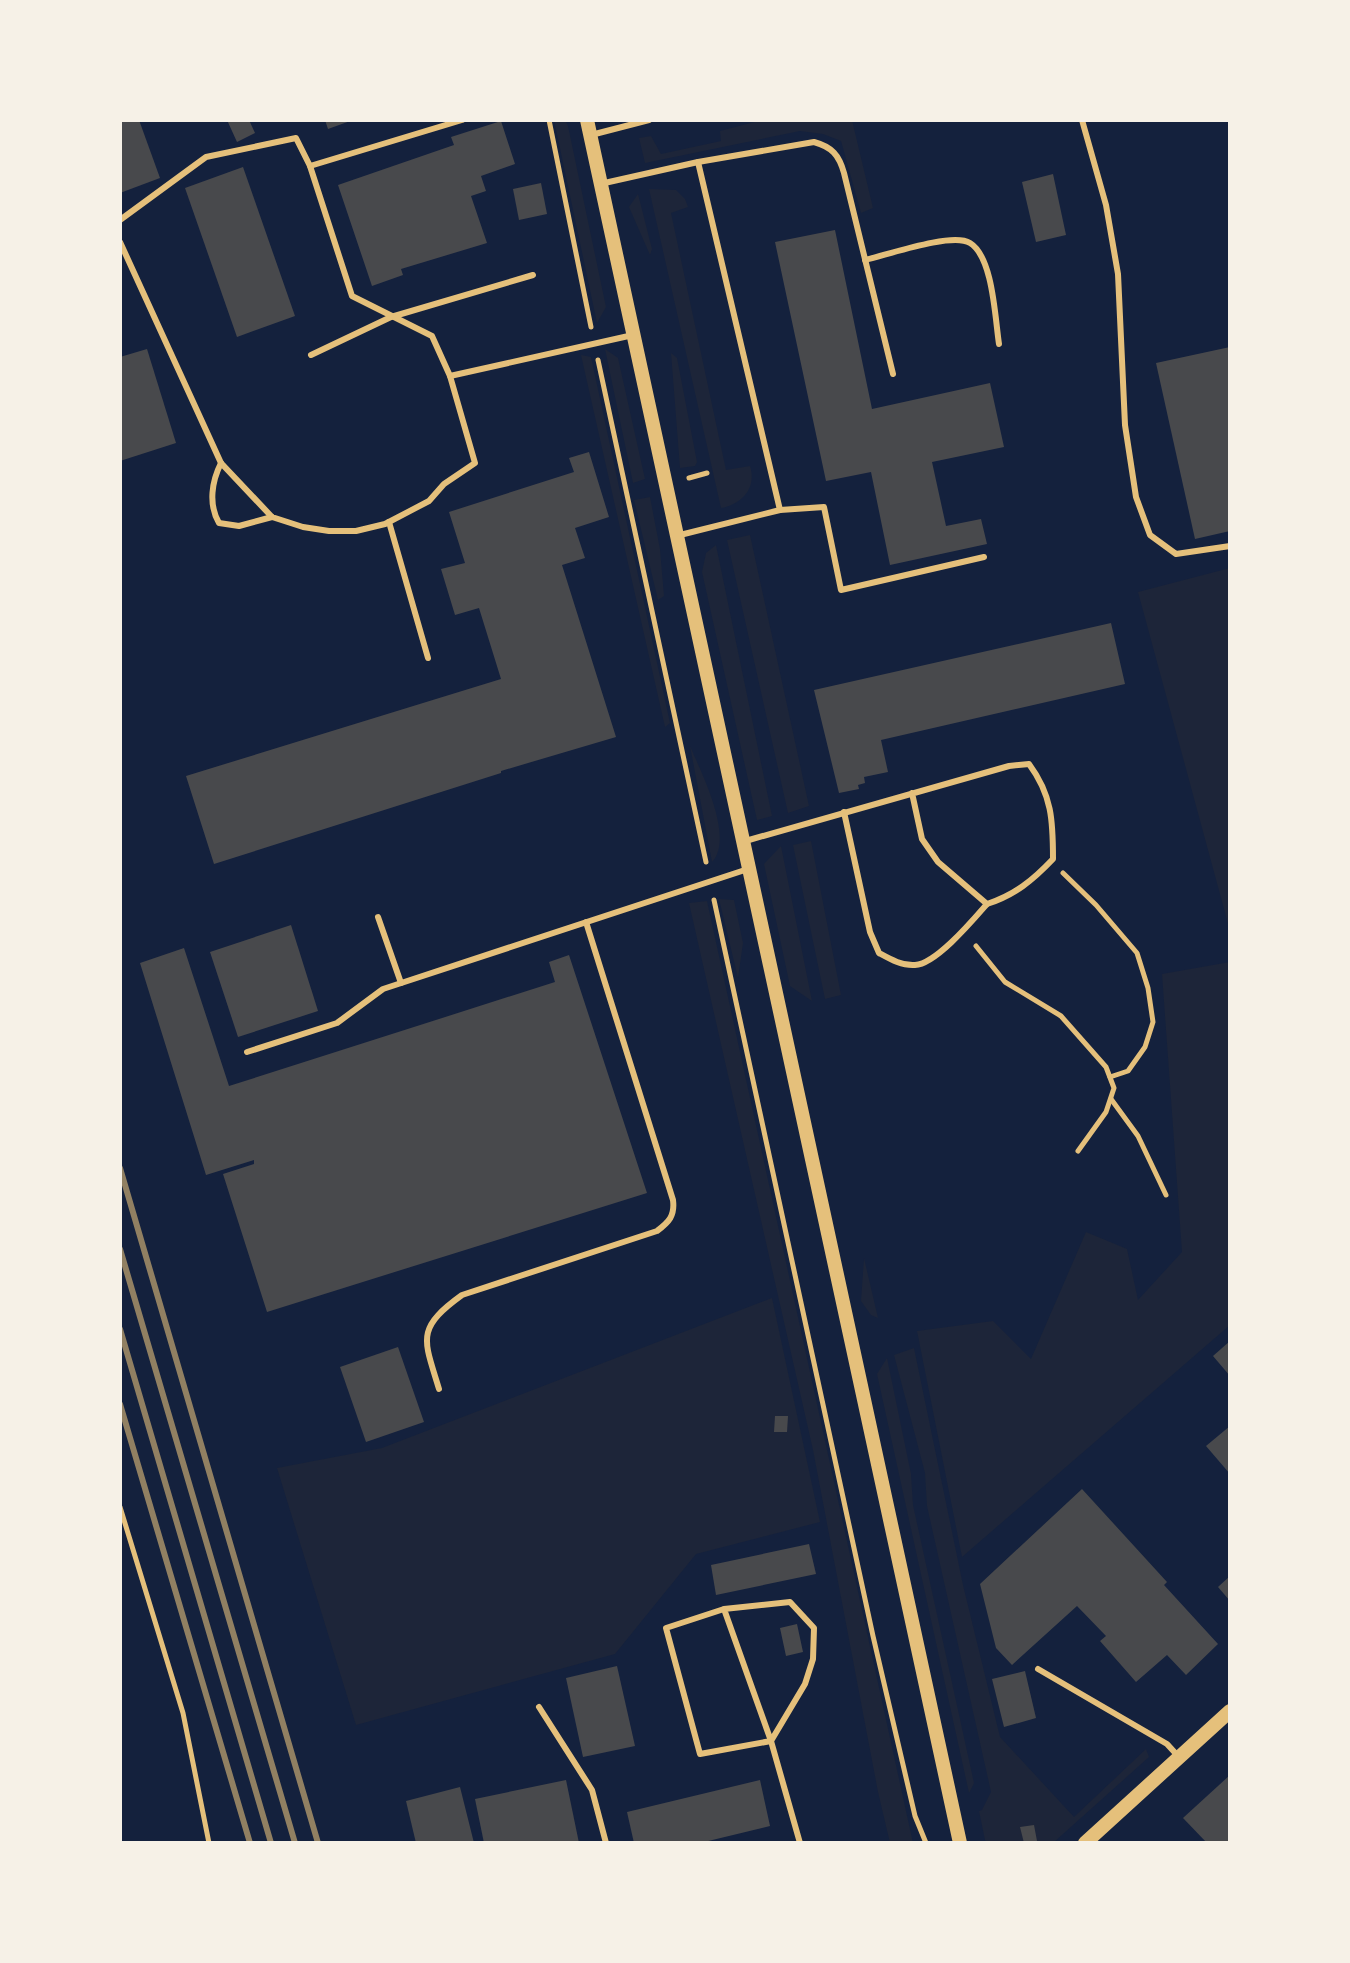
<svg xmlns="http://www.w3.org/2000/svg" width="1350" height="1963" viewBox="0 0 1350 1963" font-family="'PT Sans',sans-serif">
  <rect width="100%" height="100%" fill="#14213d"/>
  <g fill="#1d2539">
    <path d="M554,120H565L568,126L606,307L597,323Z"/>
    <path d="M762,120H852L873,208L861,213L841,141L823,134L800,131L645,163L639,138L651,136L661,154L721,141L720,131Z"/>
    <path d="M649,189L676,190L685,199L688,207L671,213L726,470L750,466C757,488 742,504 721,508Z"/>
    <path d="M638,194L652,249L650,255L629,207Z"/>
    <path d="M605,349L618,358L645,479L633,483Z"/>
    <path d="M671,353L677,358L697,462L695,466L680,468Z"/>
    <path d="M581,355L591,357L670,723L665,727Z"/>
    <path d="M650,497L660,549L664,596L658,600L634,500Z"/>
    <path d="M750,535L809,806L788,813L727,540Z"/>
    <path d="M716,545L772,816L757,820L702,572L706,553Z"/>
    <path d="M1230,568V931L1138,592Z"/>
    <path d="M690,746C701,772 735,838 712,862Z"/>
    <path d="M811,841L841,995L825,999L793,845Z"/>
    <path d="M781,846L812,1001L790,986L764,864Z"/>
    <path d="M719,899L734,900L743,943L738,978Z"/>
    <path d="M707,901L913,1843H890L878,1792L813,1450L689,903Z"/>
    <path d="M1230,962V1325L962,1557L917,1331L993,1321L1031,1359L1086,1232L1127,1249L1138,1300L1182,1252L1162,974Z"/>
    <path d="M864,1258L878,1318L871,1315L861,1301Z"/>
    <path d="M772,1298L820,1522L696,1554L615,1654L356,1725L277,1468L382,1448Z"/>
    <path d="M914,1348L963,1585L1000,1737L1074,1817L1146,1749L1149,1757L1053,1843H987L985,1840L979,1811L982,1810L991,1792L927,1506L925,1473L894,1355Z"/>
    <path d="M887,1358L911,1474L913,1505L974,1783L969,1793L877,1374Z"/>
  </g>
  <g fill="#48494c">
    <path d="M120,120H139L160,178L120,193Z"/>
    <path d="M227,120H249L255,133L237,142Z"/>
    <path d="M325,120H353L328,129Z"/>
    <path d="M501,121L515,164L481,176L486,191L471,196L487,243L401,269L403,275L372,286L338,185L454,145L451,137Z"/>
    <path d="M243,167L295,316L237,337L185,188Z"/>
    <path d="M1053,174L1066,235L1036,242L1022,182Z"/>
    <path d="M541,183L547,214L519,220L513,189Z"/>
    <path d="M835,230L872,409L990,383L1004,447L932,462L946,526L981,519L987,544L890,565L871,472L826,481L775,242Z"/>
    <path d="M1230,347V531L1195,539L1156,363Z"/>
    <path d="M147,349L176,443L120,461V357Z"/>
    <path d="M589,452L609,517L575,528L585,558L562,565L616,737L501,771V773L214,864L186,776L501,679L479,608L455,615L441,569L465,563L449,512L574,472L569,458Z"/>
    <path d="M1111,623L1125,684L881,740L888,772L864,777L865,783L858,785L859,789L839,793L814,690Z"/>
    <path d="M291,925L318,1011L238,1037L210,952Z"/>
    <path d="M184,948L229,1086L555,982L549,962L569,955L647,1193L267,1312L223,1174L254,1164V1160L206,1175L140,963Z"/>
    <path d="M1230,1341V1376L1213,1356Z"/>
    <path d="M398,1347L424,1422L366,1442L340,1367Z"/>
    <path d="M775,1416H788L787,1432H774Z"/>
    <path d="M1230,1426V1474L1206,1446Z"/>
    <path d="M1082,1489L1167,1582L1164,1585L1218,1644L1186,1675L1167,1655L1136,1682L1100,1641L1106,1636L1077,1606L1012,1665L996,1648L980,1584Z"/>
    <path d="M809,1544L816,1574L716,1595L711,1565Z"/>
    <path d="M1230,1576V1601L1218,1587Z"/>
    <path d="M797,1624L803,1652L786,1656L780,1628Z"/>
    <path d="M617,1666L635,1746L583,1757L566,1678Z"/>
    <path d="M1025,1671L1036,1718L1004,1727L992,1679Z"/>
    <path d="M1230,1775V1843H1207L1183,1818Z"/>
    <path d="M566,1780L579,1843H484L475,1799Z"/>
    <path d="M760,1780L770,1826L700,1843H634L627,1812Z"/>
    <path d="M460,1787L474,1843H416L406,1801Z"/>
    <path d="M1034,1825L1037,1841L1024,1843L1020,1827Z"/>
  </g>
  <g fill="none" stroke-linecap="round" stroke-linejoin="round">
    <g stroke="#e5c07b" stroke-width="5">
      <path d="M549,120L591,327"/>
      <path d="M598,360L706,862"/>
      <path d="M689,478L707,473"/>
      <path d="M1063,873L1096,905L1137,953L1148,988L1153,1022L1145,1047L1128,1071L1110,1077"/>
      <path d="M714,900L873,1636L915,1816L926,1843"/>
      <path d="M976,946L1005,982L1061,1016L1106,1067L1114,1088L1106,1112L1078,1151"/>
      <path d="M1111,1099L1138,1136L1166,1195"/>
      <path d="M120,1507L183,1713L209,1843"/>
    </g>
    <g stroke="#e5c07b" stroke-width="6">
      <path d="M1082,120L1106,205L1118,274L1125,425L1136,497L1150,535L1176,554L1230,546"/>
      <path d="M591,135L649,120"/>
      <path d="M698,162L814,142C832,147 839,155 844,173L893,374"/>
      <path d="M310,166L462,120"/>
      <path d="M600,184L698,162L780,510L676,536"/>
      <path d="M120,220L206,157L296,138L310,166L352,296L432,336L450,376L475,463L444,484L429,501L385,524L356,531H329L303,527L272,517L221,463L120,242"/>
      <path d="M865,260C887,255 952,232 970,243C993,257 995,318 999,344"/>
      <path d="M311,355L391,317L533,275"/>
      <path d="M450,376L633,335"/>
      <path d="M221,463C212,481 208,504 219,523L239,526L272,517"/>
      <path d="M780,510L824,507L841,590L984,557"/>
      <path d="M389,522L428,658"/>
      <path d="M844,812L870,932L879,953C890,959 902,966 915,965C936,964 973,920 987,904"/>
      <path d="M742,842L1009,766L1029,764C1052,795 1053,821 1053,859C1033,880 1015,895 987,904L938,862L922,839L912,793"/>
      <path d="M378,917L401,983"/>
      <path d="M247,1052L337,1023L383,989L748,869"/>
      <path d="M439,1389C424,1339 415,1329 462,1295L657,1231C669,1222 675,1216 673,1200L586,922"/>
      <path d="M724,1609L666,1628L700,1754L771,1741L805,1684L813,1659L814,1628L790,1602L724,1609L771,1741L800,1843"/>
      <path d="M1038,1669L1167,1744L1178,1756"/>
      <path d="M539,1707L592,1790L606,1843"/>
    </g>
    <g stroke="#e5c07b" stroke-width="14">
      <path d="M587,120L960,1843"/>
      <path d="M1085,1843L1230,1711"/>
    </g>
    <g stroke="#918062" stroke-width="6">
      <path d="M120,1168L318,1843"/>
      <path d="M120,1249L295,1843"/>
      <path d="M120,1329L271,1843"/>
      <path d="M120,1404L250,1843"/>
    </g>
  </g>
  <rect width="1350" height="1963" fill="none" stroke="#f6f1e7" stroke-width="244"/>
</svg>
